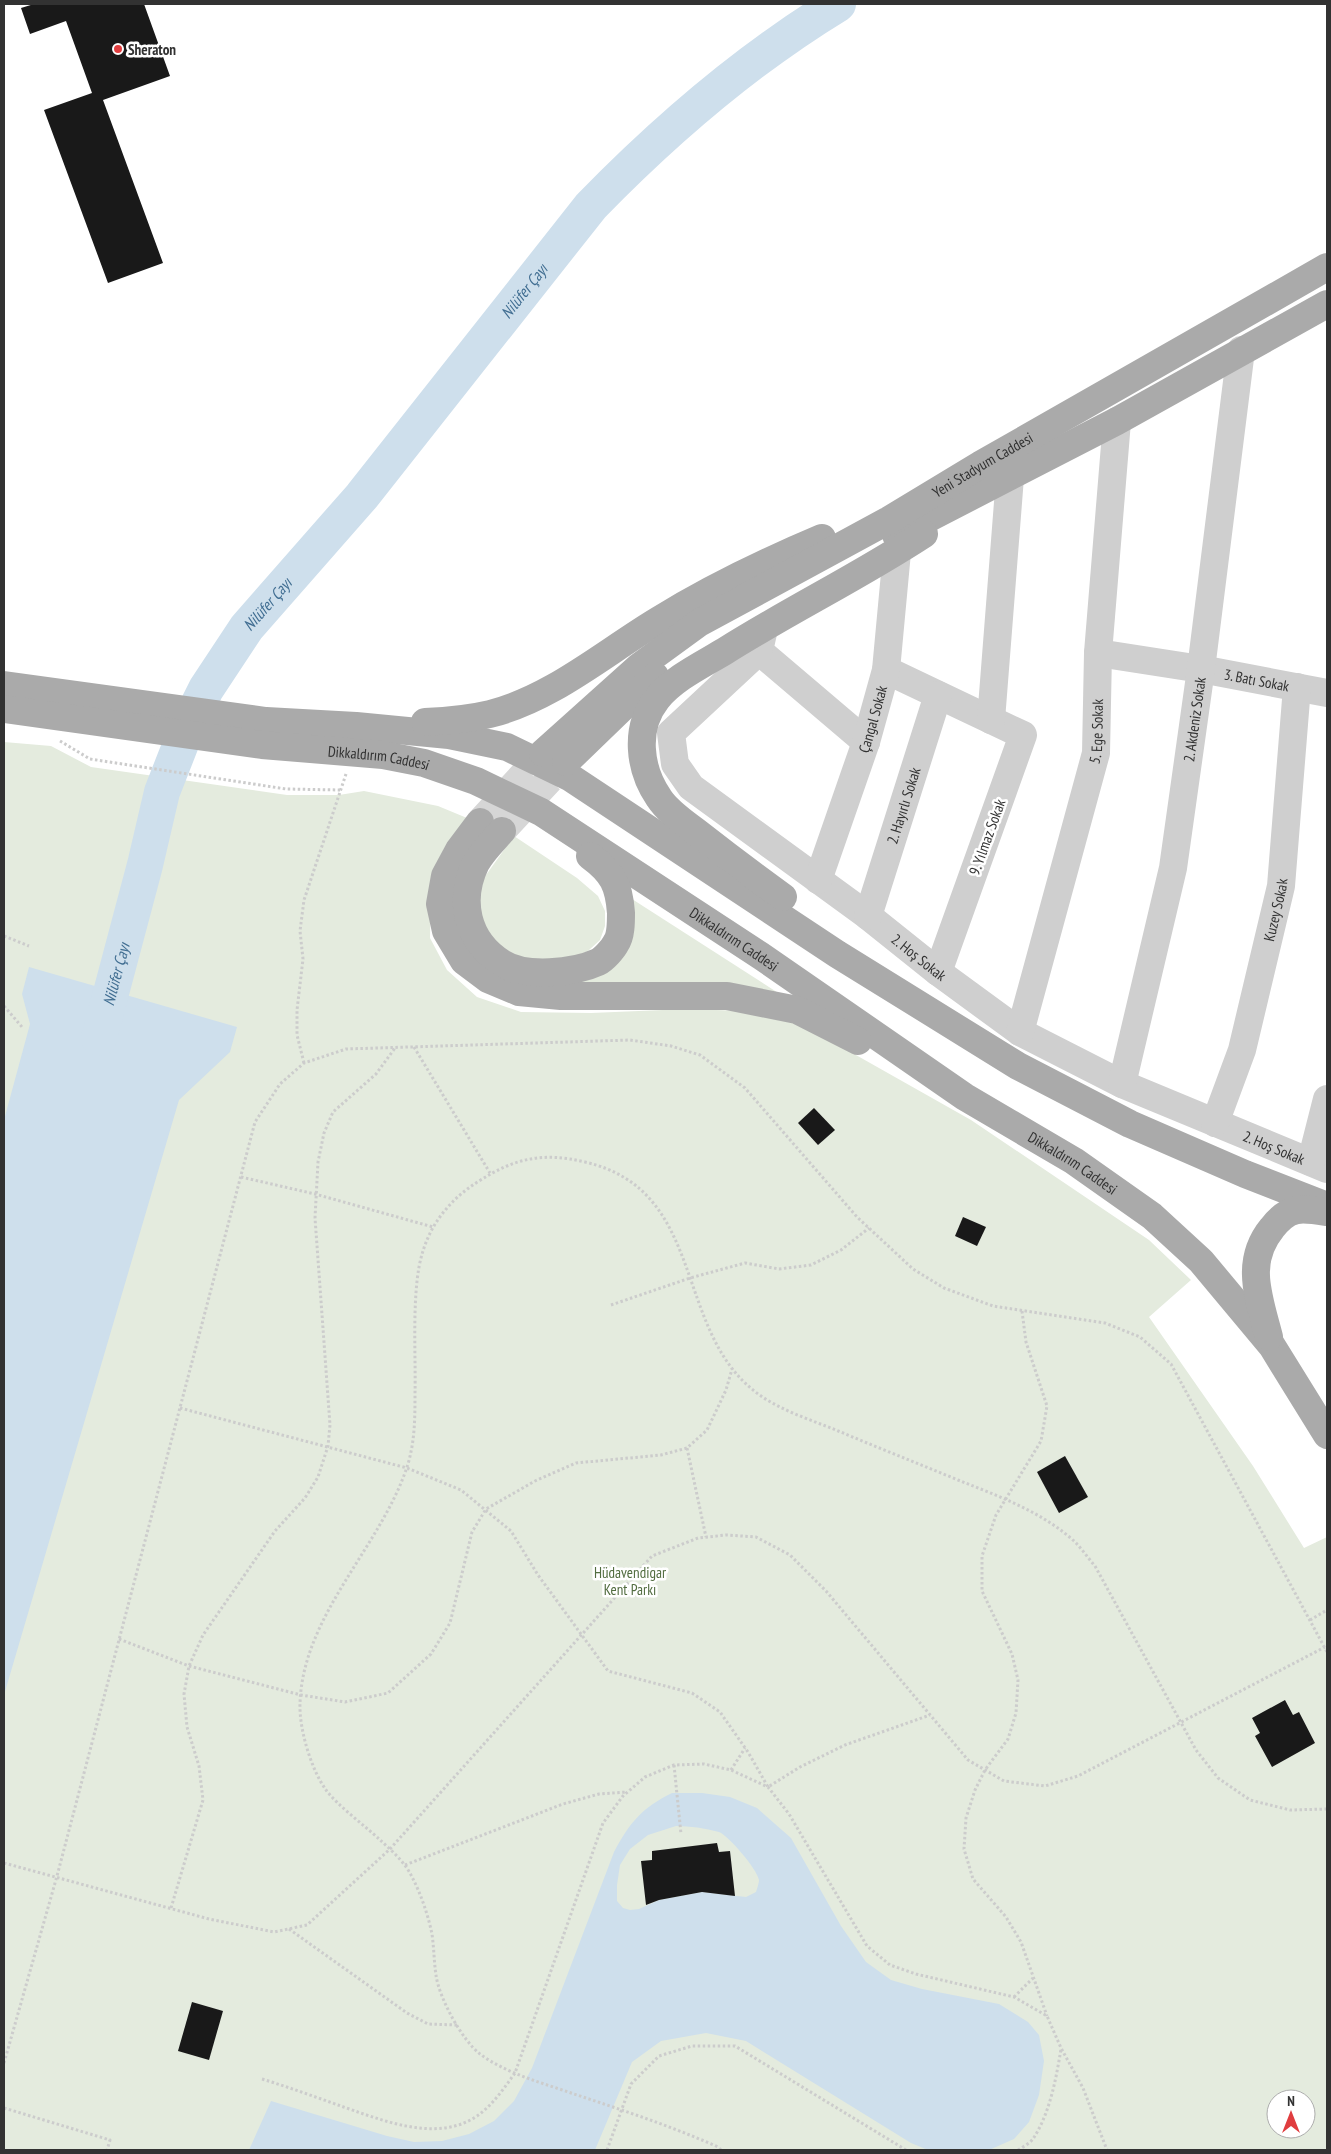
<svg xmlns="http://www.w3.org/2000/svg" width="1331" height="2154" viewBox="0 0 1331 2154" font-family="'PT Sans Narrow',sans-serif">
  <rect width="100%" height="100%" fill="#fff"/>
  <g fill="#e4ebde" fill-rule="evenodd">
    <path d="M4,742L51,746L91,767L287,795H339L364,791L438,806L467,818L445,847L431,875L430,938L447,970L477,997L521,1012L591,1013L687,1009L745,1011L794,1020L971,1120L1149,1240L1191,1280L1149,1317L1253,1466L1304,1548L1327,1537V2150H4ZM1276,2099H1306V2129H1276Z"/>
    <path d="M514,836L577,878L598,896L605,911V926L600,940L588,951L569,959L537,960L517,957L496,945L478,913L481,882Z"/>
    <path d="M632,899L786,998L570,985Z"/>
  </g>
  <g fill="#cedfec" fill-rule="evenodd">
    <path d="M29,967L237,1027L230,1052L179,1100L4,1695V1120L30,1024L22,994Z"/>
    <path d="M672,1793H702L730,1797L757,1808L791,1838L841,1926L866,1962L891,1980L922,1989L999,2004L1028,2022L1039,2035L1044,2061L1039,2095L1029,2122L1014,2139L989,2150H928L911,2143L746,2041L706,2033L661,2041L632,2062L595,2150H249L271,2101L387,2136L414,2142L442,2141L469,2134L494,2121L514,2101L532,2068L614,1852C630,1822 642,1808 672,1793ZM676,1826C690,1826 705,1828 719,1832C729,1836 757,1869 759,1880C759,1883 757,1889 756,1892L746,1897L702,1892L659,1900L639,1909L630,1910L623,1908L617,1901V1885L620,1865L630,1849L648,1835Z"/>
  </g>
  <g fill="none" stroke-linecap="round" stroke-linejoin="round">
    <path stroke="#cedfec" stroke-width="36" id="s1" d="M99,1038L145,865L162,792L189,723L206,689L247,627L362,496L591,206C666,129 746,60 838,4"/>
  </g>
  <g fill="#191919">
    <path d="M34,4H144L170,76L103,100L163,263L108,283L44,110L92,93L66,21L30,34L21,8Z"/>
    <path d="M814,1108L835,1130L818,1145L798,1123Z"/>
    <path d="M963,1217L986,1227L977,1246L955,1236Z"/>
    <path d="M1065,1456L1088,1497L1059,1513L1037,1472Z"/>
    <path d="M1285,1700L1293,1715L1299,1712L1315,1743L1272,1767L1255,1736L1260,1733L1252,1718Z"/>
    <path d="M717,1843L719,1852L730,1851L735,1896L702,1892L659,1900L646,1905L641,1861L652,1860V1851Z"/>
    <path d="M192,2002L223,2011L209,2060L178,2051Z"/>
  </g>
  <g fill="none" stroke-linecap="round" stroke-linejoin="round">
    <g stroke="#d6d6d6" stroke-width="28" stroke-dasharray="28 14" stroke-linecap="butt">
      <path d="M480,822L543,753"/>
      <path d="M502,831L566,762"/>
    </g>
    <g stroke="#ccc" stroke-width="3" stroke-dasharray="2.5 2.5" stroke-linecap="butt">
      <path d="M60,741L90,759L286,789L340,790"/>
      <path d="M4,936L29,946"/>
      <path d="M4,1006L22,1027"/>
      <path d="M414,1047L490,1173"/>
      <path d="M304,1063L297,1035V1010L303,959L300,931L304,900L346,774"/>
      <path d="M241,1177L315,1194L433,1227"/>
      <path d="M611,1305L690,1278L745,1263L779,1269L811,1265L841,1250L869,1228"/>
      <path d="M1022,1311L1026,1342L1047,1406L1041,1441L996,1515L982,1556V1591L1012,1654L1018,1680L1016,1713L1008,1739L985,1770L975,1790L966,1818L964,1849L973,1879L1006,1917L1021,1942L1047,2016"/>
      <path d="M180,1408L407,1468L461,1490L511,1531L538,1575L608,1671L692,1693L720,1712L748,1752L768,1787L800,1767L845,1745L930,1715"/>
      <path d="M687,1448L706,1537"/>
      <path d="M1310,1620L1327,1610"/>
      <path d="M119,1639L189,1666L301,1695L345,1702L388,1693L431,1654L450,1623L472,1532L486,1509L535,1481L576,1463L661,1455L687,1448L707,1430L726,1390L732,1369"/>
      <path d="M674,1765L681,1834"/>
      <path d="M731,1770L745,1748"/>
      <path d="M4,1863L209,1919L274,1932L307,1925L390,1849L652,1556L698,1538L726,1535L756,1537L790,1555L826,1591L968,1760L1004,1781L1045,1786L1078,1776L1325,1647"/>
      <path d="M405,1865L563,1804L599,1794L627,1792"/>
      <path d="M171,1908L203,1800L199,1766L187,1727L184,1694L189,1666L203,1635L275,1531L305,1498L318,1477L328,1446L330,1425L315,1218L318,1162L324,1133L333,1112L376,1074L395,1048"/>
      <path d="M289,1929L407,2013L428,2024L457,2025"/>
      <path d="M1014,1997L1033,1978"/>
      <path d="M4,2063L57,1876L255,1122L280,1084L304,1063L346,1049L630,1040L671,1046L700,1055L745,1088L857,1217L913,1269L944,1288L993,1306L1105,1323L1140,1337L1171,1364L1327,1652"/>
      <path d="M262,2079C288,2087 313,2096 338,2105C379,2119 436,2144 477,2116C493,2105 504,2088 515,2073L603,1823L623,1796L645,1777L674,1765L704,1764L731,1770L768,1787L789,1814L867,1946L890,1965L916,1974L1014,1997L1047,2016L1061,2048L1083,2088L1107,2150"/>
      <path d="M4,2108L110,2140L107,2150"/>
      <path d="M607,2150L631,2084L659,2056L692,2046H735L906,2150"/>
      <path d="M721,2150L718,2147C671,2126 622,2110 574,2094C543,2083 507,2074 480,2054C462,2040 439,1998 436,1975C434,1962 434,1948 432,1934C428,1915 421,1894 412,1877C405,1862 391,1850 379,1839C364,1825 338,1806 326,1790C311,1769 299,1729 300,1703C303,1614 382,1546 408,1464C415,1440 415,1417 415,1393C416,1354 411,1287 423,1251C432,1221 453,1197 479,1181C515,1158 543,1152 585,1162C710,1191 671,1334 761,1396C783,1411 811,1420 836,1430C876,1447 917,1463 958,1480C998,1496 1043,1512 1075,1542C1082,1549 1088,1558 1095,1566L1196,1750L1218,1778L1250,1800L1290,1810L1327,1809"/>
      <path d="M1018,2150C1023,2147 1030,2143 1033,2139C1050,2113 1056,2079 1061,2049"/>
    </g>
    <g stroke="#cfcfcf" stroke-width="28">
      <path d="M763,633L759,651L866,742"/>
      <path id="s2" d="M759,651L671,733L675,764L691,787L868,916L938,972L1020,1032L1122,1084L1327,1169"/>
      <path id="s3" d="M1098,653L1201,669L1327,693"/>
      <path d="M886,670L1023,735L938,972"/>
      <path d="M991,720L1010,477"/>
      <path id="s4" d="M818,880L866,742L886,670L897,552"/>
      <path id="s5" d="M868,916L938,695"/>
      <path id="s6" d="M1020,1032L1096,753L1098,653L1117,421"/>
      <path id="s7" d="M1122,1084L1173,868L1201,669L1241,350"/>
      <path id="s8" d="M1215,1123L1242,1050L1281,886L1297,687"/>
      <path d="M1311,1162L1327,1099"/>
    </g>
    <g stroke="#aaa" stroke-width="28">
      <path d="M896,535L1117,421L1327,304"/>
      <path d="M4,685L266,721L356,726L449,735L507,747L571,778L837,954L1018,1066L1130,1124L1245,1174L1327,1206"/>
      <path id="s9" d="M4,709L262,745L383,755L424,763L476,781L541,812L761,956L965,1097L1074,1161L1152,1216L1201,1261L1272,1346L1327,1435"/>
      <path d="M425,722C446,721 469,719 490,714C553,698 604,653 659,620C711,588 765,562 822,538"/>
      <path id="s10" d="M543,753L640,666L699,623L889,520L980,465L1327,267"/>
      <path d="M566,762L655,676"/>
      <path d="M480,822L459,850L445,876L440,904L446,931L464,961L488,979L519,992L561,996H727L797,1010L858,1041"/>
      <path d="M502,831C493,841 482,852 476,863C458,900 466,940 502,963C525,978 574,973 598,962C604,959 613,949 616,943C621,936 621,922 621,913C619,885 613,873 590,856"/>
      <path d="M783,897C754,876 726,855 698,833C685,823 668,812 659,798C639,769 634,728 657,699C674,678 702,665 725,651C790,610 860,576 924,534"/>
      <path d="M1269,1337C1259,1298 1244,1262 1272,1228C1289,1206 1301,1208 1326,1212"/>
    </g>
  </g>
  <circle fill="#e03d3f" stroke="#fff" stroke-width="2" cx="118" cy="49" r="5"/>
  <g text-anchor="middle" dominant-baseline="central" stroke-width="5" stroke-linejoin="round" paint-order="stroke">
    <g font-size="15" font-weight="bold" fill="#323232" stroke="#fff" text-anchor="start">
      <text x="128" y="49">Sheraton</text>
    </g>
    <g font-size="15" fill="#323232" stroke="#fff">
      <text stroke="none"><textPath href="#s10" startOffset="528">Yeni Stadyum Caddesi</textPath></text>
      <text stroke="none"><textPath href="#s3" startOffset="161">3. Batı Sokak</textPath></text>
      <text stroke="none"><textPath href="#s4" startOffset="170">Çangal Sokak</textPath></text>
      <text stroke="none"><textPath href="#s7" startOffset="372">2. Akdeniz Sokak</textPath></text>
      <text stroke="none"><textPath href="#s6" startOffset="311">5. Ege Sokak</textPath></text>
      <text stroke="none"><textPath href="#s9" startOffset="378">Dikkaldırım Caddesi</textPath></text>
      <text stroke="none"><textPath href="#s5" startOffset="116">2. Hayırlı Sokak</textPath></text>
      <text transform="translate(987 837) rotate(-70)">9. Yılmaz Sokak</text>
      <text stroke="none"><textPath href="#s8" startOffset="222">Kuzey Sokak</textPath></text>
      <text stroke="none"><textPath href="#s9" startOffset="782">Dikkaldırım Caddesi</textPath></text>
      <text stroke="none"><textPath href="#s2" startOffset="464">2. Hoş Sokak</textPath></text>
      <text stroke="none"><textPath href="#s2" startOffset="869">2. Hoş Sokak</textPath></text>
      <text stroke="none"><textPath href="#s9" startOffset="1188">Dikkaldırım Caddesi</textPath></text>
    </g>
    <g font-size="15" fill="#526d40" stroke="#fff">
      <text x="630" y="1572">Hüdavendigar<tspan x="630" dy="17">Kent Parkı</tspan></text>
    </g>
    <g font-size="16" font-style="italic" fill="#416e92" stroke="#fff">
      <text stroke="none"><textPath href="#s1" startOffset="876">Nilüfer Çayı</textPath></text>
      <text stroke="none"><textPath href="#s1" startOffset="471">Nilüfer Çayı</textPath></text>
      <text stroke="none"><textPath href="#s1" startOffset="66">Nilüfer Çayı</textPath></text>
    </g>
  </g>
  <rect width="1331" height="2154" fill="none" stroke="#323232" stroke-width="10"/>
  <g transform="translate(1291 2114)"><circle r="24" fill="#ffffff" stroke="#adadad"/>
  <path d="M0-4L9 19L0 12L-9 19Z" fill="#e03d3f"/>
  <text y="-8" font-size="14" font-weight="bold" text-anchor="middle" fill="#323232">N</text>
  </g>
</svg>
